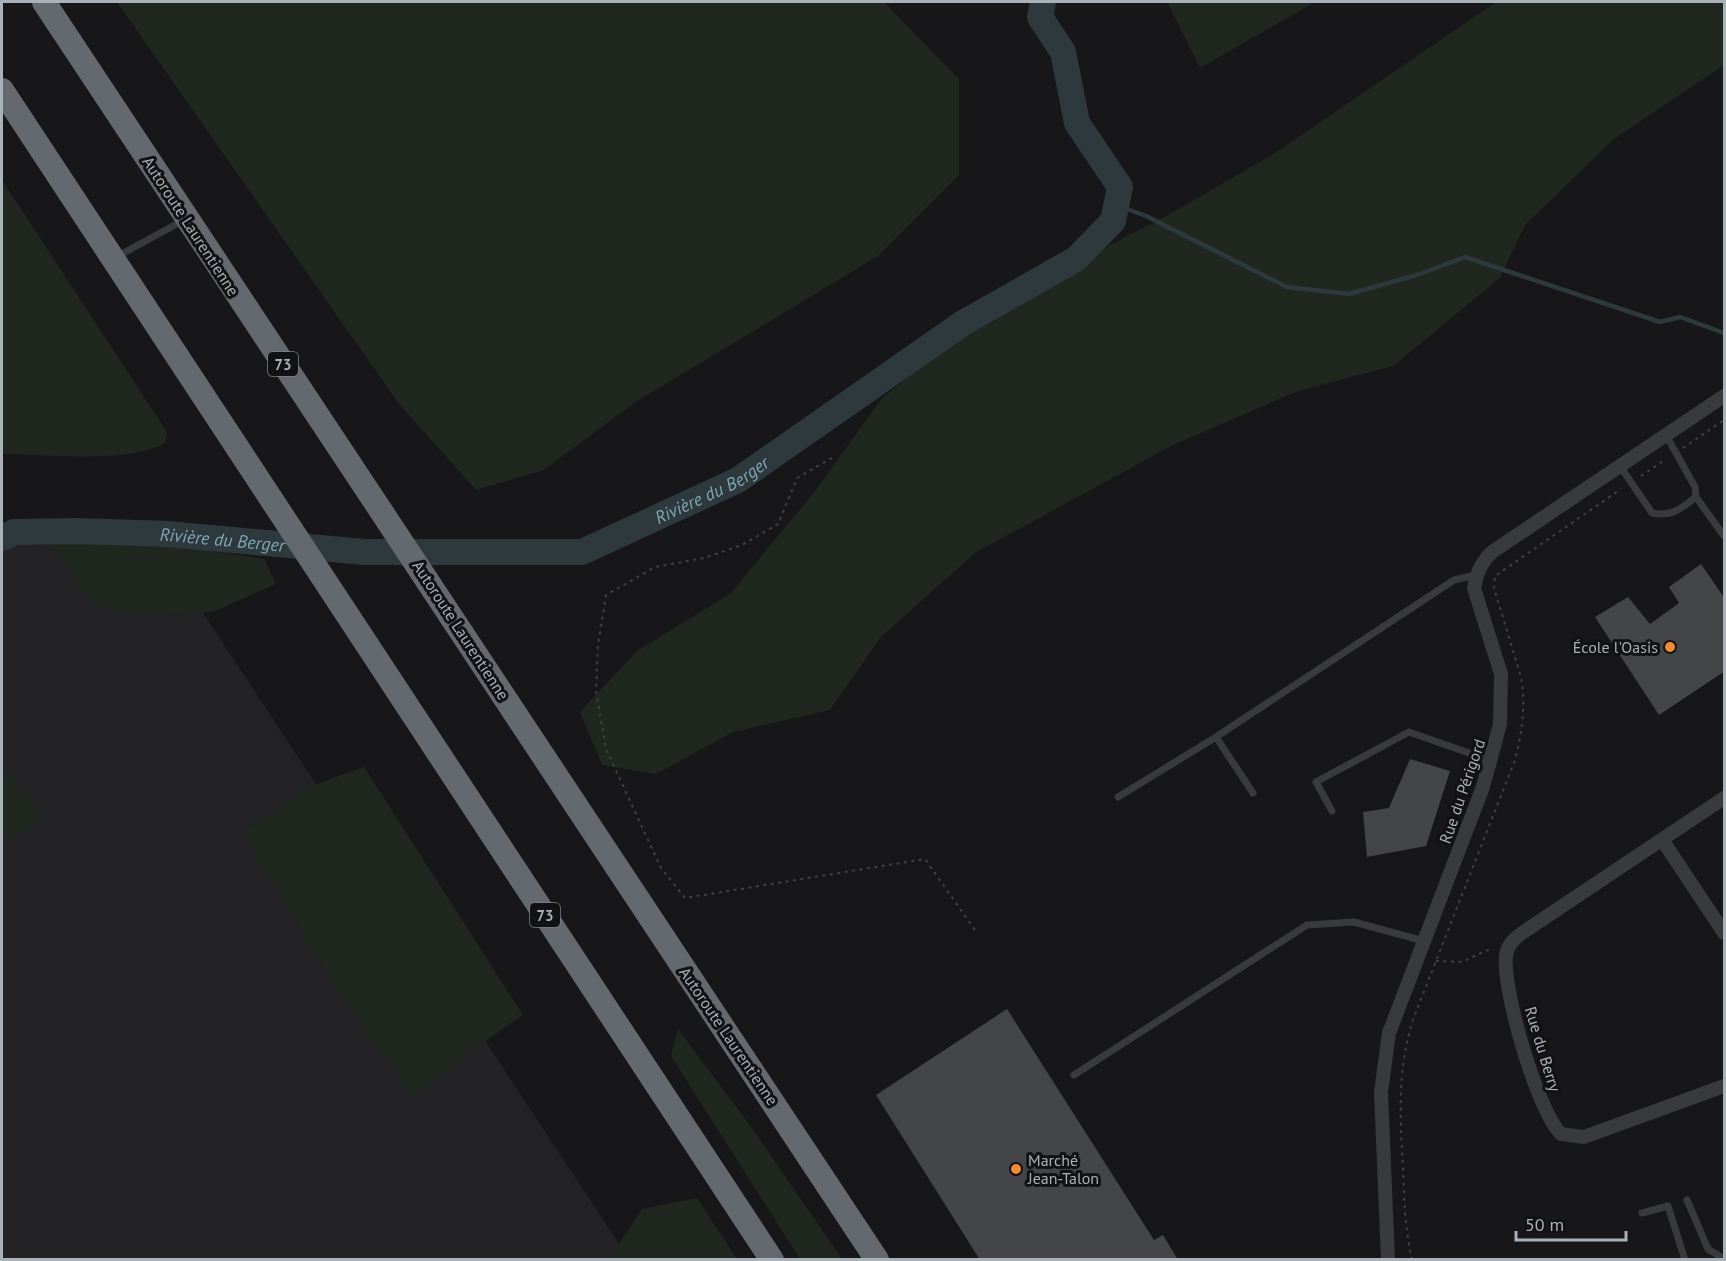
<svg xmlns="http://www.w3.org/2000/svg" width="1726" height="1261" viewBox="0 0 1726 1261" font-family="'PT Sans',sans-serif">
  <rect width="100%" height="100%" fill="#171719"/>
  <path fill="#232326" d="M31,525L149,531L629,1259H2V535Z"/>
  <g fill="#1f271f">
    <path d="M117,2H884L959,79V175L878,256L634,403L544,470L476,490L399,404Z"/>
    <path d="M1167,2H1315L1200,68Z"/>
    <path d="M1496,2H1724V65L1614,139L1525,225L1500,278L1393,366L1298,391L1173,445L975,553L881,637L830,710L733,732L656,774L602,765L580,712L637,651L731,593L815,491L882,398L1007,298L1170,214L1275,153Z"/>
    <path d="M2,180L167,432L165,443C129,464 45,454 2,454Z"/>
    <path d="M50,542L161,543L264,559L276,584L213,612L136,617L93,603Z"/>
    <path d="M2,767L45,818L2,844Z"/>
    <path d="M364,767L523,1015L456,1061L413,1097L331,980L242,832L311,786Z"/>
    <path d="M678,1029L749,1124L842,1259H800L671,1056Z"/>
    <path d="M697,1198L737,1259H609L642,1209Z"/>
  </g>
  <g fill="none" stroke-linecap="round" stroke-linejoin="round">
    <path stroke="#2d393d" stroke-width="4.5" d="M1116,205L1146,216L1287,287L1349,294L1417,275L1465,257L1660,322L1680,317L1724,333"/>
    <path stroke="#2d393d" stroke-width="26" id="s1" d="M2,538L14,532L78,531L168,534L364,552H582L738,480L963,323L1076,259L1113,221L1120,187L1077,123L1063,52L1040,17L1043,2"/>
  </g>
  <g fill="#434549">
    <path d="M1701,564L1725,599V671L1659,715L1595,617L1628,597L1650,624L1679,603L1669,587Z"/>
    <path d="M1410,759L1450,771L1426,846L1367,857L1363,812L1389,808Z"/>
    <path d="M1007,1009L1154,1240L1163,1235L1178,1260H980L876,1095Z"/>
  </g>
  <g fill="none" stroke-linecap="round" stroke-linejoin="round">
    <g stroke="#3e4145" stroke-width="2" stroke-dasharray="3 4.5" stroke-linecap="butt">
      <path d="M1724,373V376"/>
      <path d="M1683,448L1724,420"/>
      <path d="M832,458L797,478L778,524L742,545L704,558L655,567L606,595L598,645L596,691L606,749L661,868L685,898L925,859L977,933"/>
      <path d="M1641,476L1666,459"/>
      <path d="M1436,961L1462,962L1492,948"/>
      <path d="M1412,1260C1405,1229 1404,1199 1403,1168C1400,1116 1397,1067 1414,1017L1515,760C1522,732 1526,706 1521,677L1494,588L1495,576L1621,489"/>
    </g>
    <g stroke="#383a3e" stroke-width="7">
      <path d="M118,256L184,220"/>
      <path d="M1620,466L1652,513C1671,517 1681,509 1696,497L1695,487L1666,435"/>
      <path d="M1696,497L1724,536"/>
      <path d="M1216,737L1253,793"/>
      <path d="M1118,797L1216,737L1454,580L1476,575"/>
      <path d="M1332,811L1316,782L1409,732L1492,761"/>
      <path d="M1074,1075L1307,925L1354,922L1424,941"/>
      <path d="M1687,1200L1708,1249L1724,1259"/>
      <path d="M1642,1213L1668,1206L1685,1260"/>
    </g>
    <g stroke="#383a3e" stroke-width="14">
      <path d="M1724,798L1522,933C1514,939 1508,944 1506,955C1502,989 1537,1110 1561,1134L1584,1137L1724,1086"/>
      <path d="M1663,841L1724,933"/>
      <path d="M1388,1260L1381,1092L1389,1033L1483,787L1500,724L1501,674L1474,588C1477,572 1481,563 1492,552L1724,396"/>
    </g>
    <g stroke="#64696f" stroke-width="24">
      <path d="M44,2L877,1260"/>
      <path d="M2,90L772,1260"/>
    </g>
  </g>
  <g fill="#f28d36" stroke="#121214" stroke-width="2">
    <circle cx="1670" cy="647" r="6"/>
    <circle cx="1016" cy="1169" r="6"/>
  </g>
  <g text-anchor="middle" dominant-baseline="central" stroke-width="6" stroke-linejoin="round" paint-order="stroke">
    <g fill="#121214" stroke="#7c8188" stroke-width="1.5">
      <rect x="268" y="352" width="30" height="24" rx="4.5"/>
      <rect x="530" y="903" width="30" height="24" rx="4.5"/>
    </g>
    <g font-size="15" font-weight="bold" fill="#a9b1b9">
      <text x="283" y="364">73</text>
      <text x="545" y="915">73</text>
    </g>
    <g font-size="16" fill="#a9b1b9" stroke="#121214">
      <text transform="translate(191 226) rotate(57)">Autoroute Laurentienne</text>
      <text transform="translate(461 630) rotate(57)">Autoroute Laurentienne</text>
      <text transform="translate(1462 791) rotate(-71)">Rue du Périgord</text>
      <text transform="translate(729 1036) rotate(56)">Autoroute Laurentienne</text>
      <text transform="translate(1543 1049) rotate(73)">Rue du Berry</text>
    </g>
    <g font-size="16" fill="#a9b1b9" stroke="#121214" text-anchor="end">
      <text x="1658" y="647">École l'Oasis</text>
      <text x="1028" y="1160" text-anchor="start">Marché<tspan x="1028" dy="18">Jean-Talon</tspan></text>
    </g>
    <g font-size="18" font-style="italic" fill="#80a6b4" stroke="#121214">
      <text stroke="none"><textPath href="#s1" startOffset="726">Rivière du Berger</textPath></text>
      <text stroke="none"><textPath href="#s1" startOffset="222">Rivière du Berger</textPath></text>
    </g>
  </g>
  <rect width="1726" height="1261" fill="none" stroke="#a9b1b9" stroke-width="6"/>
  <path d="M1516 1231v9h110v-9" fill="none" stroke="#a9b1b9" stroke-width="3"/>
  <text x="1525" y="1231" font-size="18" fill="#a9b1b9" stroke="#121214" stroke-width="4.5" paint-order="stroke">50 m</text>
</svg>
